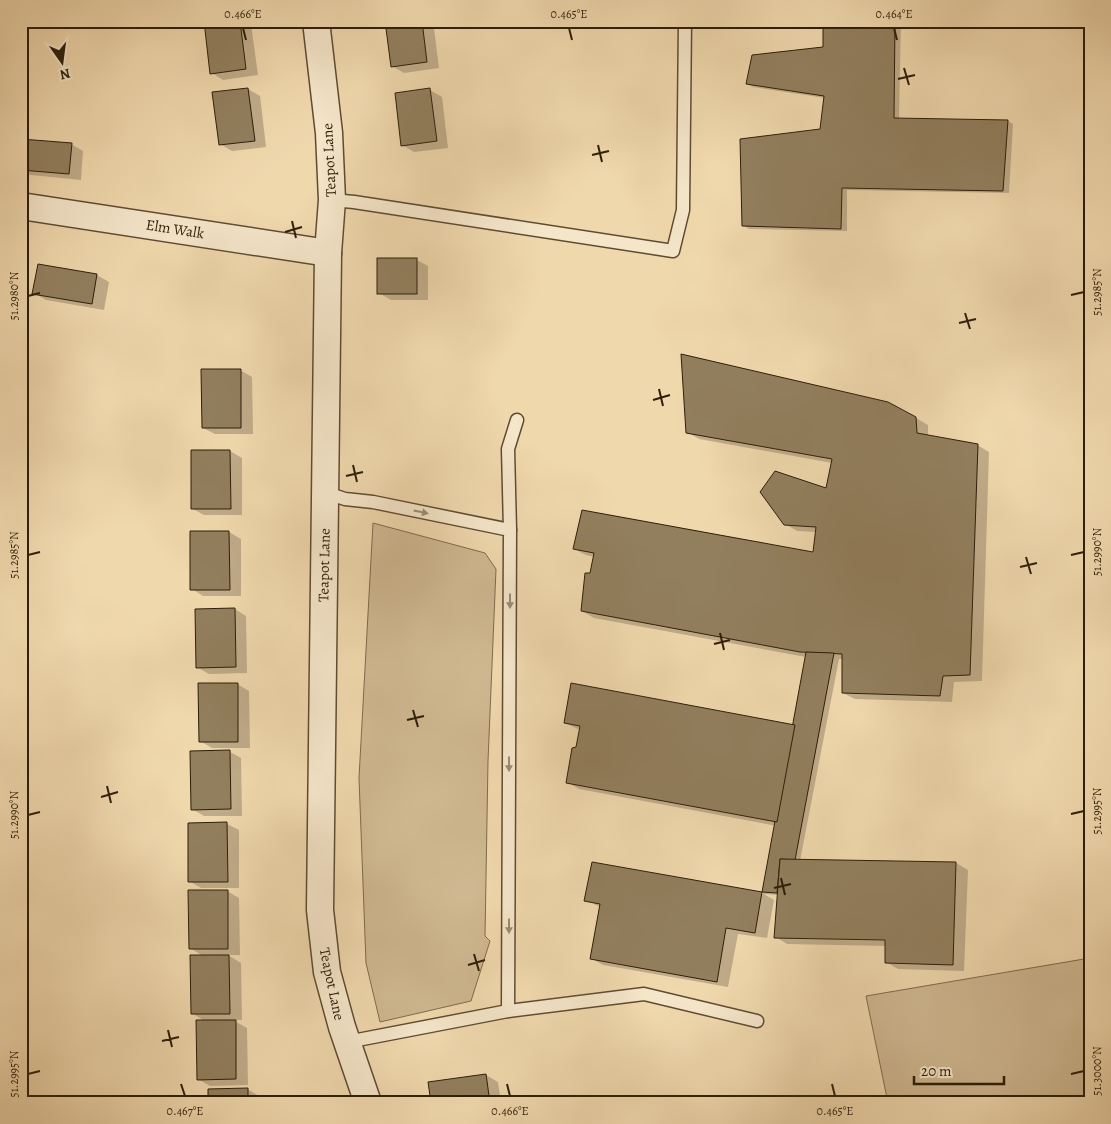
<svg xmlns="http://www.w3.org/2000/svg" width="1111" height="1124" viewBox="0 0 1111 1124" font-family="Alegreya,serif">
  <rect width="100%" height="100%" fill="#f0d8ad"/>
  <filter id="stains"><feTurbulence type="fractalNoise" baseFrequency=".004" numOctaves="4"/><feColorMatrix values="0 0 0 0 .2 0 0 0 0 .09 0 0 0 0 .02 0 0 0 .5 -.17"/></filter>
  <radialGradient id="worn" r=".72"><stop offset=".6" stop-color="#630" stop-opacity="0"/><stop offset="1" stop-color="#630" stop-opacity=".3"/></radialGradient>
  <g fill="#cfb891" stroke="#7e6b4d">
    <path d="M373,523L485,553L496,569L488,761L485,936L490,941L471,1001L380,1022L366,963L359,778Z"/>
    <path d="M1090,958V1103H888L866,996Z"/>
  </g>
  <g fill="#0003">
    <path d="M210,21H246L251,24L258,75L223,80L212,73Z"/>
    <path d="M387,21H433L439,68L404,73L392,66Z"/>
    <path d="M824,21H901L899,120L1008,121L1013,124L1009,193L847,190V231L749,229L743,225L822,130L825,98L753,87L747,84L824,48Z"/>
    <path d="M248,89L260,96L266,147L232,151L220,144Z"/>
    <path d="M430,90L442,97L448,148L414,152L402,145Z"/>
    <path d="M21,140L71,144L83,151L81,180L21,174Z"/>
    <path d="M417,260L428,266V300H391L379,293Z"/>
    <path d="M39,265L97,275L109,282L104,310L46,300L34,293Z"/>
    <path d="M240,370L252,377L253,434H215L203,428Z"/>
    <path d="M916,418L928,425V436L977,445L989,452L982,681L954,682L952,702L855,699L843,693L844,659H839L800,861L956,863L968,870L964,971L898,969L886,962V946L787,944L776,937L778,895L764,894L774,900L767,938L738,934L728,987L603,965L591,958L600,907L586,900L593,863L763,894L777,826L579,789L567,782L577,748L580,730L565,723L794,726L806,657L594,618L582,611L595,557L586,555L574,549L814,554L817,532L797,531L785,524L827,490L832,463L699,439L687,432Z"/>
    <path d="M230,451L242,458V515H204L193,509Z"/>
    <path d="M229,532L241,539V596H203L192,589Z"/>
    <path d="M235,609L246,616L247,673L209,674L197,667Z"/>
    <path d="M237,684L249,691L250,748H212L200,741Z"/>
    <path d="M230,752L241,758L242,816H204L192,809Z"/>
    <path d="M227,824L239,830V888H201L189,881Z"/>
    <path d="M227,891L239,898L240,955H228L241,963L242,1020H233L247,1028L248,1085L210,1086L198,1079L206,1022L192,1013L203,956L190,948Z"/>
    <path d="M486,1075L498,1082L501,1103H432Z"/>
    <path d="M247,1089L259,1096V1103H209Z"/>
  </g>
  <g fill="#927f5e" stroke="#2d1e09">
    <path d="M204,21H240L246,69L210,74Z"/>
    <path d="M385,21H422L427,62L391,67Z"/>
    <path d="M823,21H895L894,118L1008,120L1003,191L842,188L841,229L742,226L740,139L820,129L824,96L746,84L752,55L823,47Z"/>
    <path d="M248,88L255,141L219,145L212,92Z"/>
    <path d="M430,88L437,141L401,146L395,93Z"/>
    <path d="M21,139L72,143L69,174L21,170Z"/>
    <rect x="377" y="258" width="40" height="36"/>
    <path d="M38,264L97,274L92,304L32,294Z"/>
    <path d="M681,354L888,402L916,417L917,433L978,444L970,675L943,676L940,696L842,693V654L800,652L581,611L585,573H590L594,553L573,549L582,510L813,552L816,527L784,525L760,492L775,471L826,488L832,459L686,433Z"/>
    <path d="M201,369H241V428H202Z"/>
    <path d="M191,450H230L231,509H191Z"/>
    <path d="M190,531H229L230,590H190Z"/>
    <path d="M235,608L236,667L196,668L195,609Z"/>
    <path d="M806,652L834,653L795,860L780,859L777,893L762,892Z"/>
    <path d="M198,683H238V742H199Z"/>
    <path d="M571,683L795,725L777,822L566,783L572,748L576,747L580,726L564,723Z"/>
    <path d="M230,750L231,809L191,810L190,751Z"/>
    <path d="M227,822L228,882H188V823Z"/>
    <path d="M780,859L956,862L953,965L885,963V940L774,938Z"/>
    <path d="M592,862L762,892L755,933L726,928L717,982L590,959L600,904L584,901Z"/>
    <path d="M188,890H228V949H189Z"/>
    <path d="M190,955H229L230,1014H191Z"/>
    <path d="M196,1020H236V1079L197,1080Z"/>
    <path d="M486,1074L490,1103H431L428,1082Z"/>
    <path d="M248,1088V1103H208V1089Z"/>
  </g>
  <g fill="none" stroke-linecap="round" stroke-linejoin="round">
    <g stroke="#5e4c32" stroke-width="15">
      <g id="service">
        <path d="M332,200L354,202L673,251L683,210L685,21"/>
        <path d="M324,492L345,499L373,502L510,530L508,1011L347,1042"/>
        <path d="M510,530L508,449L517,420"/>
        <path d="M508,1011L644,994L757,1021"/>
      </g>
    </g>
    <g stroke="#5e4c32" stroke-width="29">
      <g id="minor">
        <path d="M316,21L329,133L332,200L328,253L320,910L327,972L342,1027L368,1103"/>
        <path d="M21,206L328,253"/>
      </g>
    </g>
    <use href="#service" stroke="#f5e6ca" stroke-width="12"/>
    <use href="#minor" stroke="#f5e6ca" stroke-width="26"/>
  </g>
  <defs><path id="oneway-solid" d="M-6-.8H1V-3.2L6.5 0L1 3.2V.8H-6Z" transform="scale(1.25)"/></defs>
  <g fill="#9b8c73">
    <use href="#oneway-solid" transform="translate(421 512) rotate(12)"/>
    <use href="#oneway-solid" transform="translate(510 601) rotate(90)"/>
    <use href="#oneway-solid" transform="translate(509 764) rotate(90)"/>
    <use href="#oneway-solid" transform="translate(509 926) rotate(90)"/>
  </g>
  <path fill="none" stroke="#2d1e09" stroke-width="2" d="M243,28L246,40M569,28L572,40M894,28L897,40M904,68L909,85M898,79L915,75M598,145L602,162M592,155L609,151M292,221L296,238M285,232L302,227M1071,295L1084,292M28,296L40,293M965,313L970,329M959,323L976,319M659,389L663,406M653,400L670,395M353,465L357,482M346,476L363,472M28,555L40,552M1071,555L1084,552M1026,557L1031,574M1020,567L1037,563M720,633L724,650M714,644L730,640M413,710L418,727M407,720L424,716M107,786L111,803M101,797L118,792M1071,814L1084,811M28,815L40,812M781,878L785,895M774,888L791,884M474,954L479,971M468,965L485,960M168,1030L172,1047M162,1041L179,1037M28,1074L40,1071M1071,1074L1084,1071M181,1084L185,1096M507,1084L510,1096M832,1084L835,1096"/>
  <g text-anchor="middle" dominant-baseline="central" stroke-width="5" stroke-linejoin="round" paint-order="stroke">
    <g font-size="15" fill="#2d1e09" stroke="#f5e6ca">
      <text transform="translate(329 160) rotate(-93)">Teapot Lane</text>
      <text transform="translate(175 229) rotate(9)">Elm Walk</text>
      <text transform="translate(324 565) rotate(-89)">Teapot Lane</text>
      <text transform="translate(332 984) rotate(78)">Teapot Lane</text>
    </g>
  </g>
  <rect width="1111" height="1124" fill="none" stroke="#f0d8ad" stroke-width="55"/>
  <g transform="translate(62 62) rotate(166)" stroke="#f5e6ca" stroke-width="4" paint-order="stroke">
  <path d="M0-4L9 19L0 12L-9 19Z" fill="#2d1e09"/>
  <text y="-8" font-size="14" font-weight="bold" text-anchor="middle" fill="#2d1e09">N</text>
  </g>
  <path d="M914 1076v8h90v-8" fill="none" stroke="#2d1e09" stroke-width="2.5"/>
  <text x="921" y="1076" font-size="15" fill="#2d1e09" stroke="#f5e6ca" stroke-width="4" paint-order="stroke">20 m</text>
  <rect x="28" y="28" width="1056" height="1068" fill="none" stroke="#2d1e09" stroke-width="2"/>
  <g font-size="12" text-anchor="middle" fill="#2d1e09">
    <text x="243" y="18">0.466°E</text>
    <text x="569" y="18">0.465°E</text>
    <text x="894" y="18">0.464°E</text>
    <text transform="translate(1097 292) rotate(-90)" y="4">51.2985°N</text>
    <text transform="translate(14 296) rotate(-90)" y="4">51.2980°N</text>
    <text transform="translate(1097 552) rotate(-90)" y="4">51.2990°N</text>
    <text transform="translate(14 555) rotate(-90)" y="4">51.2985°N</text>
    <text transform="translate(1097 811) rotate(-90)" y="4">51.2995°N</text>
    <text transform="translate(14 815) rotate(-90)" y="4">51.2990°N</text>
    <text transform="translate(1097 1071) rotate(-90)" y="4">51.3000°N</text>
    <text transform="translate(14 1074) rotate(-90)" y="4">51.2995°N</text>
    <text x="185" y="1115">0.467°E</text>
    <text x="510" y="1115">0.466°E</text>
    <text x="835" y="1115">0.465°E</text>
  </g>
  <rect width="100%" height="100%" filter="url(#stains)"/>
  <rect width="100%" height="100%" fill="url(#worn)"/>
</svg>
